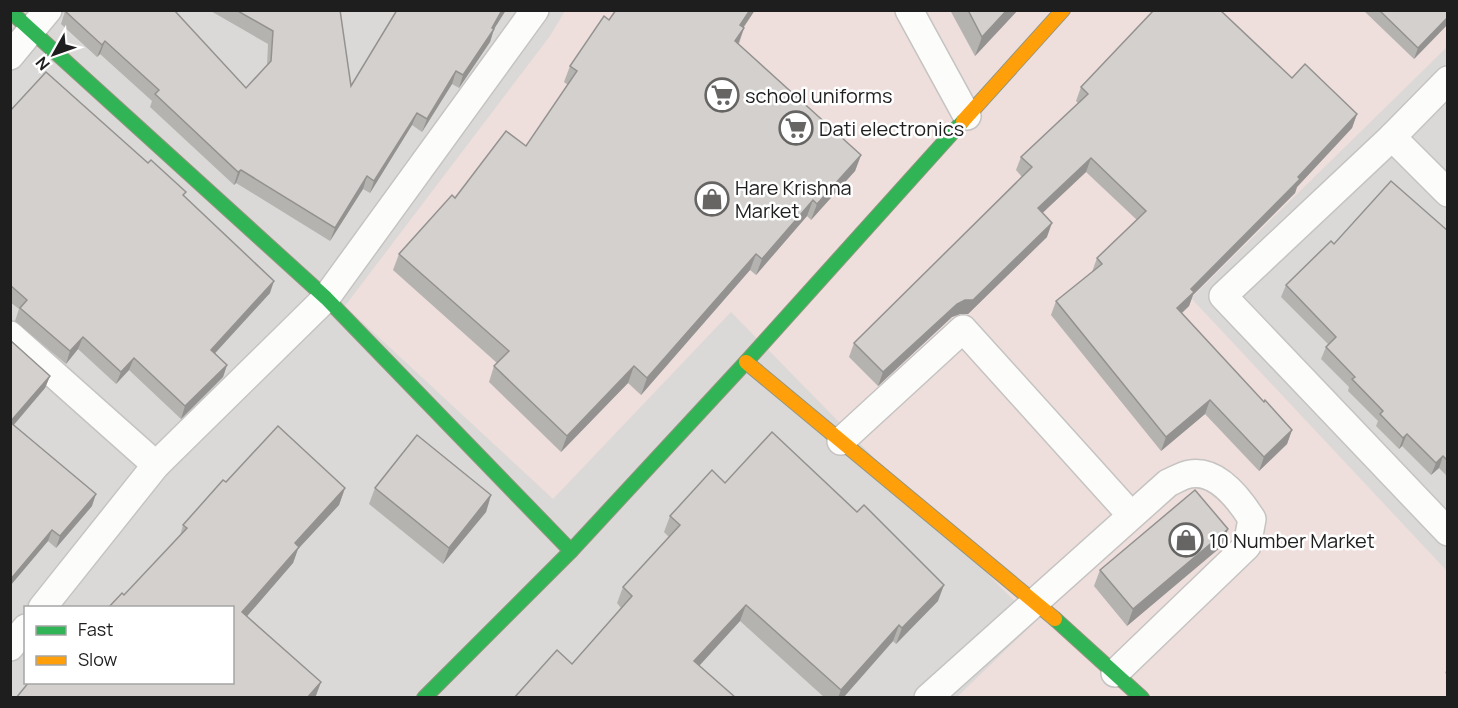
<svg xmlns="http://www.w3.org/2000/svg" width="1458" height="708" viewBox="0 0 1458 708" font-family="Manrope,sans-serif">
  <rect width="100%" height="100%" fill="#eceae6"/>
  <path fill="#dbd9d7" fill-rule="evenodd" d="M10,11H1447V697H11ZM26,608H232V682H26Z"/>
  <path fill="#eededc" d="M565,11H1447V47L1191,298L1447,571V697H957L1035,622L731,312L553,499L345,306L550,36Z"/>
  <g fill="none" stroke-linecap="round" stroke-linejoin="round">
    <g stroke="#c5c4c2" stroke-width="30">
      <g id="street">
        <path d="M909,10L967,116"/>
        <path d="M10,56L48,10"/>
        <path d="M1448,80L1392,137L1223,296L1448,532"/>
        <path d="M1392,137L1448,193"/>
        <path d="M10,335L156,465"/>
        <path d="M841,441L963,329L1131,515"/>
        <path d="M42,608L156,465L326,298L535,10"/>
        <path d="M10,647L26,628"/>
        <path d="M928,698L1168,483C1175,480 1183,475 1190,474C1217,469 1240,500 1252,519L1247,546L1115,673"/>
      </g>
    </g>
    <g stroke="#94957f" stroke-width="16">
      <g id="fast">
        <path d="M10,11L326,298L571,551"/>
        <path d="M1055,619L1142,698"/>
        <path d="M424,698L571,551L746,362L963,121"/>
      </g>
    </g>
    <g stroke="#94957f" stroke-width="16">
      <g id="slow">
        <path d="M963,121L1063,10"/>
        <path d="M746,362L1055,619"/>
      </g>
    </g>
    <use href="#street" stroke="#fcfcfb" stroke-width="27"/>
    <use href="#fast" stroke="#30b455" stroke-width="14"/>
    <use href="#slow" stroke="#ff9f0a" stroke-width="14"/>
  </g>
  <g fill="#b5b3b0">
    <path d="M209,10H340L351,86L396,12L394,10H506L494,29L490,42L459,88L452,84L422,132L412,125L370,193L363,189L330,241L236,183L234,185L150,107L152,101L100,54L97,57L61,24L65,11L246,88L267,66L268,44Z"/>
    <path d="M616,10H755L744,27V28L739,44L861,155L855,171L811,220L807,216L756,275L750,270L641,395L628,383L561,452L489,382L494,366L497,363L393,270L399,254L455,198L526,146L568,85L564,82L570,66L609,20Z"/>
    <path d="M950,10H1018L975,56Z"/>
    <path d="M1363,10H1448V24L1414,59Z"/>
    <path d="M1292,78L1357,114L1352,128L1297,187L1295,193L1193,295L1189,306L1182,313L1264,402L1292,430L1287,444L1259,471L1205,414L1161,451L1051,315L1056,301L1092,272L1097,258L1137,220L1086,172L1042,213L1047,237L968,314H960L952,317L878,386L849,357L854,343L1022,177L1016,170L1021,157L1078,103L1076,101L1081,87Z"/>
    <path d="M10,111L184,196L270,293L215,353L227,365L223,377L181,419L129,370L116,384L78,349L66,364L15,321L19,309L10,302Z"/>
    <path d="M1448,231V477L1439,468L1431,475L1402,446L1399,449L1376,426L1378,421L1348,391L1349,387L1321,359L1326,347L1328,344L1281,297L1286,285L1334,244Z"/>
    <path d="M10,340L50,376L45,388L14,425L92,506L56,548L48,541L10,586Z"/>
    <path d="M278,426L345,488L339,505L298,549L293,563L247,616L321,682L315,698H16L29,682H232V608H108L122,593L124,595L180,536L183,525L223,480L226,482Z"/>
    <path d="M725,483L938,601L896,644L893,641L843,698H825L740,621L699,666L572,664L621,608L617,603L623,587L669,537L664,532L670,516Z"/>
    <path d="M375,488L491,495L486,512L443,564L369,504Z"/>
    <path d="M1228,529L1222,546L1127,626L1094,586L1100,570Z"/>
    <path d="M1448,666V675L1445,673Z"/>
  </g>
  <g fill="#949290">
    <path d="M502,10H506L494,29L490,42L459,88L463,75Z"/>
    <path d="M750,10H755L734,41L740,25Z"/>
    <path d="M1007,10H1018L975,56L982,37Z"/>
    <path d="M1448,17V24L1414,59L1418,48Z"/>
    <path d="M744,28L738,44L735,41Z"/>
    <path d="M105,41L100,54L97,57L102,45Z"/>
    <path d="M456,71L452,84L422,132L427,119Z"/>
    <path d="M417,113L412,125L370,193L374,181Z"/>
    <path d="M1357,114L1352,128L1297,187L1295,193L1193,295L1189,306L1172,322L1177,308L1191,289Z"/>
    <path d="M861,155L855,171L811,220L817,204Z"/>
    <path d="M1091,158L1086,172L1033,222L1038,208Z"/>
    <path d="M241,170L236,183L234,185L238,172Z"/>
    <path d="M367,176L363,189L330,241L335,228Z"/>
    <path d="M813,200L807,216L756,275L762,259Z"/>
    <path d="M1052,223L1047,237L968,314H960L952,317L878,386L883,372L957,304Z"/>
    <path d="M756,254L750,270L641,395L647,378Z"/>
    <path d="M274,281L270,293L207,362L211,350Z"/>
    <path d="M83,337L78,349L66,364L70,351Z"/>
    <path d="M134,358L129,370L116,384L121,372Z"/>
    <path d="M227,365L223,377L181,419L185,406Z"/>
    <path d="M634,366L628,383L561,452L567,436Z"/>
    <path d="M50,376L45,388L10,429V422Z"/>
    <path d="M1210,400L1205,414L1161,451L1166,437Z"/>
    <path d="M1292,430L1287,444L1259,471L1264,457Z"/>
    <path d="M1407,434L1402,446L1399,449L1403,438Z"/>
    <path d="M1443,456L1439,468L1431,475L1436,463Z"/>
    <path d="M345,488L339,505L298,549L293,563L236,629L242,612L295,543Z"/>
    <path d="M96,494L92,506L56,548L60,536Z"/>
    <path d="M491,495L486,512L443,564L449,548Z"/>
    <path d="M1228,529L1222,546L1127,626L1133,609Z"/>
    <path d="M52,530L48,541L10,586V580Z"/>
    <path d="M944,585L938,601L896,644L902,628Z"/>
    <path d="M746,605L740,621L689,677L694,661Z"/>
    <path d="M899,625L893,641L843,698H838L841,690Z"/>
    <path d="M321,682L315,698H307Z"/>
  </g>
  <g fill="#d3d0cd" stroke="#949290" stroke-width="1.5">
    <path d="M66,10H174L246,88L271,61L273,31L236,10H340L351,86L397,10H502L492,28L494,29L463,75L456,71L427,119L417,113L374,181L367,176L335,228L241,170L238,172L155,94L159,90L105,41L102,45L65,11Z"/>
    <path d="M616,10H750L740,25L744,28L735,41L861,155L817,204L813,200L762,259L756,254L647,378L634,366L567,436L494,366L509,351L399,254L452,195L455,198L506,131L526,146L577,71L570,66L604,16L609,20Z"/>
    <path d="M968,10H1007L982,37Z"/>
    <path d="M1154,10H1220L1292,78L1305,64L1357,114L1298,177L1300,179L1191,289L1194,292L1177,308L1264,402L1265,400L1292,430L1264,457L1210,400L1166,437L1056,301L1102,264L1097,258L1146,211L1091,158L1038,208L1052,223L973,300H965L957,304L883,372L854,343L1032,167L1021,157L1088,94L1081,87Z"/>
    <path d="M1379,10H1448V17L1418,48Z"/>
    <path d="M46,72L148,163L151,160L186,192L183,195L274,281L211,350L227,365L185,406L134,358L121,372L83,337L70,351L20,308L27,300L10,285V111Z"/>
    <path d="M1391,181L1448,231V461L1443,456L1436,463L1407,434L1403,438L1380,414L1383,411L1352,379L1355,377L1326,347L1336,337L1286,285L1331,241L1334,244Z"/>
    <path d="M10,340L50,376L10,422Z"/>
    <path d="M10,422L96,494L60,536L52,530L10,580Z"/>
    <path d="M278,426L345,488L295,543L299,547L242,612L321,682L307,698H16L29,682H232V608H108L122,593L124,595L187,528L183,525L223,480L226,482Z"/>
    <path d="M772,432L857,512L864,505L944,585L902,628L899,625L841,690L746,605L694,661L736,698H514L557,650L572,664L632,596L623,587L680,525L670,516L712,470L725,483Z"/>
    <path d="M417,435L491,495L449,548L375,488Z"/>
    <path d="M1195,490L1228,529L1133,609L1100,570Z"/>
  </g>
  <defs>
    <g id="supermarket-ring" transform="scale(1.725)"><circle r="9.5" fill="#fff" stroke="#666564" stroke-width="1.5"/><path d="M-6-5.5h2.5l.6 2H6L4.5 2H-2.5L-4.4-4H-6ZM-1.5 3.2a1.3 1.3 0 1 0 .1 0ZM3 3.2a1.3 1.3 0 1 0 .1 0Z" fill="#666564"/></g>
    <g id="shop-ring" transform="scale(1.725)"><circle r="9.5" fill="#fff" stroke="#666564" stroke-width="1.5"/><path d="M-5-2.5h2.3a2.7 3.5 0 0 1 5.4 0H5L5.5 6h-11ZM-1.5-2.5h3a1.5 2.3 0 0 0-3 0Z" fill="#666564"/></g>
  </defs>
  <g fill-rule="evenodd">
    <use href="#supermarket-ring" x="722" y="95"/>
    <use href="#supermarket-ring" x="796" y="128"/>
    <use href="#shop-ring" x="712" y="199"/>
    <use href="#shop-ring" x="1186" y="540"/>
  </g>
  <g text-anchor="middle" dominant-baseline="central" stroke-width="5" stroke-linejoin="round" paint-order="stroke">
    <g font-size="20" fill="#1e1e1e" stroke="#fff" text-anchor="start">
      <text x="745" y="95">school uniforms</text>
      <text x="819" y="128">Dati electronics</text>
      <text x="735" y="187">Hare Krishna<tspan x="735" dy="23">Market</tspan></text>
      <text x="1209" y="540">10 Number Market</text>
    </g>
  </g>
  <rect width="1458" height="708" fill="none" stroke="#1e1e1e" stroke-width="24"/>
  <rect x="24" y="606" width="210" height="78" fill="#ffffff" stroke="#a5a5a5" stroke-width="1.5"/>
  <rect x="36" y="626" width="30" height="9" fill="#30b455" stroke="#a5a5a5" stroke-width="1.5"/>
  <text x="78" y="636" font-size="18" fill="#1e1e1e">Fast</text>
  <rect x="36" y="656" width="30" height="9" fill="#ff9f0a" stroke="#a5a5a5" stroke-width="1.5"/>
  <text x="78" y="666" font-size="18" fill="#1e1e1e">Slow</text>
  <g transform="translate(54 54) rotate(230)" stroke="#ffffff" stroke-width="4.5" paint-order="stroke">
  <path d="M0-4.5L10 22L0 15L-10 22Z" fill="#1e1e1e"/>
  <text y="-9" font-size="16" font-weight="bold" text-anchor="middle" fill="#1e1e1e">N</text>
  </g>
</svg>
